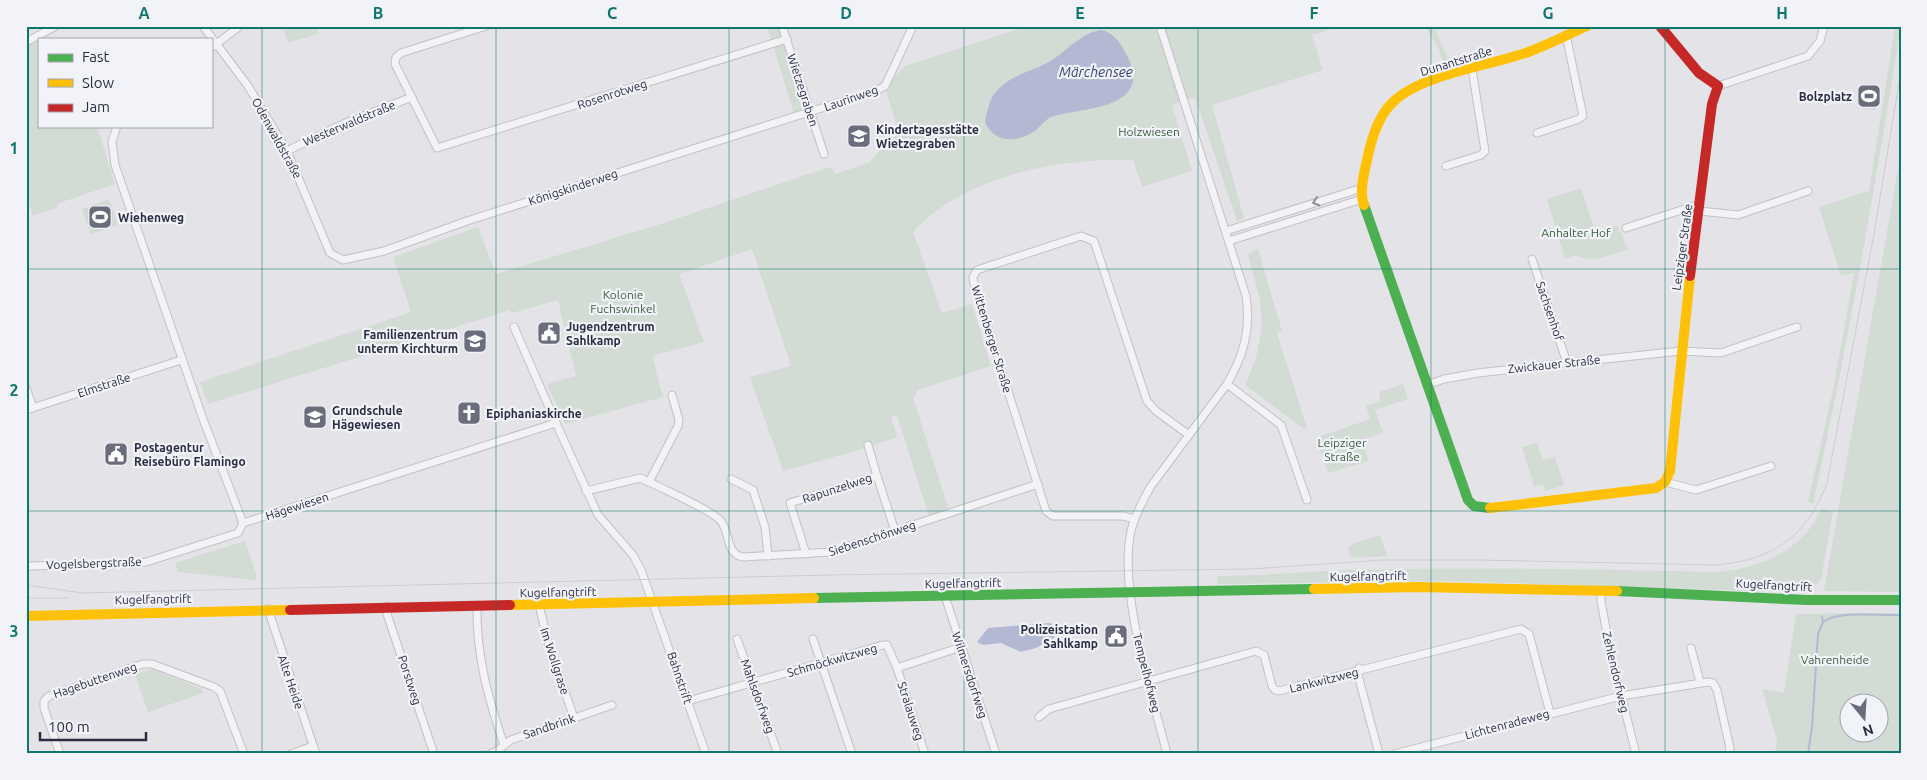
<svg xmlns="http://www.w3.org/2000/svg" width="1927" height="780" viewBox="0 0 1927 780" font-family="Ubuntu,sans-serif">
  <rect width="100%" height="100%" fill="#e4e4e8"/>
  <g fill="#d2dbd4" fill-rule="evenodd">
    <path d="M283,26H316L318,34L288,43Z"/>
    <path d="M767,26H782L810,112L795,117Z"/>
    <path d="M1028,26H1341L1312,35L1323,70L1212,105L1244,218L1237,221L1195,97L1172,105L1192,171L1142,187L1133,160C1059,158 966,175 913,232L942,313L972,304L991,366L918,390L913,398L950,513L930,520L897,415L891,417L897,437L866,448L783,471L750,377L791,366L752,249L679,274L704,342L652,356L663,397L565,424L547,384L576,376L558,300L512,313L510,310L208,404L200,382L411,312L393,257L478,227L496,274L661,224L817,171L832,167L835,174L869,163L891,138L899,135L885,86L905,66Z"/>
    <path d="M1425,26H1434L1452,69L1446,72L1439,49Z"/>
    <path d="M1895,26H1901C1875,186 1848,346 1813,504L1808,502L1833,390L1854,273L1841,276L1819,207L1869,191Z"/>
    <path d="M39,41V126H97L115,184L59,203L56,208L33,216L29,203L26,204V45Z"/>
    <path d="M1864,84L1878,86L1875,110L1860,108Z"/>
    <path d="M1901,152V592L1824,591Z"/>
    <path d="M1581,188L1595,231L1617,225L1628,249C1612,255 1591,264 1576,255L1565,259L1547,199Z"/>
    <path d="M109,199L118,225L91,234L82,209Z"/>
    <path d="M1258,249L1282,331L1277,333L1307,428L1304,429L1245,385L1256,358L1262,327L1260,300L1248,255Z"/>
    <path d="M1403,384L1408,399L1375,410L1383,433L1362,440L1369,461L1328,473L1316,438L1370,419L1366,406L1380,401L1379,392Z"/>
    <path d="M1537,443L1543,460L1555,457L1564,485L1545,491L1543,484L1534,486L1522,447Z"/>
    <path d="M1822,508L1833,512L1821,579L1808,593L1449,581L1218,584L1217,576C1263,576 1308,571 1354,570C1475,567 1597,569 1718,572C1763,567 1802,551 1822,508Z"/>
    <path d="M1380,535L1387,556L1351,558L1348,548L1355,543Z"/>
    <path d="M245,541L257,577L255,580L178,572L175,563Z"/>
    <path d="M1901,613V754H1775L1777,740L1762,689L1784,693L1796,614ZM1850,702H1880V732H1850Z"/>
    <path d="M152,669L202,689L204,693L148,712L135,674Z"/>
  </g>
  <g fill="#b3b9d2">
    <path d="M1101,30C1113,32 1120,42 1125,52C1157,109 1087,107 1054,116C1046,118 1042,125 1036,130C1019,143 994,144 985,122C987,113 989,100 995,93C1010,74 1033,72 1052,60C1068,50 1081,33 1101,30Z"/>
    <path d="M1050,623L1056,629L1054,638L1036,648L1021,652L1001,643L983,645L977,642L988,628Z"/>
  </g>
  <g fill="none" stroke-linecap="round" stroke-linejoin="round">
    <g stroke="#b3b9d2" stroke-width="2">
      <path d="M1823,622C1839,610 1880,616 1901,615"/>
      <path d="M1808,754L1812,727L1818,634L1823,622L1822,617"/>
    </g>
    <g stroke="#c1c1c6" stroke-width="9">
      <g id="street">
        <path d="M203,26L248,86L287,151L330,253L343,260L384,251L467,221L878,90L885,86L913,26"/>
        <path d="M486,26L401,53L396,57L395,64L437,148L787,39"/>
        <path d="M782,26L824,154"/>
        <path d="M1160,26L1246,296C1251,329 1244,355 1227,384L1151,486C1143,500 1135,515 1131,531C1118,591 1152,694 1167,754"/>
        <path d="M26,42L56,26"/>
        <path d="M211,48L240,26"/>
        <path d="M1718,86L1808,56L1820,41L1824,26"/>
        <path d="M117,126L112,142L115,165L203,419L243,523L556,423L598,515L633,555L641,570L706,754"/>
        <path d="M1537,133L1579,119L1583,116L1566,35"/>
        <path d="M287,151L343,124L412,97"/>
        <path d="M1446,166L1481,155L1485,151L1472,69"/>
        <path d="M1700,211L1738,215L1808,191"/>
        <path d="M1626,228L1700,204"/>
        <path d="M1226,231L1362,188"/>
        <path d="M1229,241L1362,199"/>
        <path d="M1532,259L1567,363"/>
        <path d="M514,327L556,423"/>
        <path d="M1227,384L1281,425L1307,500"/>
        <path d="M1427,385L1444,379L1478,373L1567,363L1681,351L1721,353L1797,327"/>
        <path d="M26,388L33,408"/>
        <path d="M26,410L181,360"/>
        <path d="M868,445L877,476"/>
        <path d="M731,479L753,490L765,527L768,556"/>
        <path d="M649,482L678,426L679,420L672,395"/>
        <path d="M1665,482L1696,490L1771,466"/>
        <path d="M586,491L640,478C656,485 710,510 720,520C731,532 725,555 744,557L831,552L1038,484"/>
        <path d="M1135,519L1123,516H1053L1046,511L974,284L973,277L977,270L1081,236L1094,241L1147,401L1156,411L1189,435"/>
        <path d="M806,554L790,503L877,476L895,531"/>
        <path d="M26,566L133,564L146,562L238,533L243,523"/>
        <path d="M1601,590V601L1610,651L1636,754"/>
        <path d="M945,596L996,754"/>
        <path d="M477,605C476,655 488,698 504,745"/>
        <path d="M539,605L549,646L574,718"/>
        <path d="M387,606V614L434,754"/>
        <path d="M268,609L316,754"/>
        <path d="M737,639L778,754"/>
        <path d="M813,639L852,754"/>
        <path d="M1691,648L1700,682"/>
        <path d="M897,668L925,754"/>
        <path d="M1359,668L1358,675L1379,754"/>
        <path d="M688,701L883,645H887L897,668L961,647"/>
        <path d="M1039,717L1049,709L1256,651L1264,655L1272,686L1275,690L1279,691L1521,629L1529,634L1550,713"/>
        <path d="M60,754L44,708V701L49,696L143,664H152L214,687L220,691L244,754"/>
        <path d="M291,754L313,746"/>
        <path d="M490,754L497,751L511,740L612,705"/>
        <path d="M1394,754L1621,696L1708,682L1713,683L1717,690L1730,748L1729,754"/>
      </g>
    </g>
    <use href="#street" stroke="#f3f3f5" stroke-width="7"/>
    <g stroke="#4caf50" stroke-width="10">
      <path d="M1364,205L1468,500L1474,506L1490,508"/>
      <path d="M1617,591L1807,600H1901"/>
      <path d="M814,598L1314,589"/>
    </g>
    <g stroke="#ffc107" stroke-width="10">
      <path d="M1364,205C1359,192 1364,174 1367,160C1371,140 1378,116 1393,102C1423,73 1492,66 1531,51C1550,44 1569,34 1587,26"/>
      <path d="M1490,508L1656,488L1665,482L1670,471L1690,276"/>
      <path d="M1314,589L1418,587L1617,591"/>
      <path d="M510,605L814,598"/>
      <path d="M26,616L290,610"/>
    </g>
    <g stroke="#c62828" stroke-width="10">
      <path d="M1660,26L1699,73L1718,86L1712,104L1690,276"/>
      <path d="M290,610L510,605"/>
    </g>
    <g stroke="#cdcdd0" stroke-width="1">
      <path d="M26,585L83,593L829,575L1180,570L1250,569L1382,560H1479L1717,565C1775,559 1806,537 1827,483L1874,234L1901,71"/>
      <path d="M26,598H67"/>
    </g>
  </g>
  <defs><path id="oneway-chevron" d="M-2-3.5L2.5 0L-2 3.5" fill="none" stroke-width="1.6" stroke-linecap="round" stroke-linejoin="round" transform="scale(1.25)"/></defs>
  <use stroke="#8e909c" href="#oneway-chevron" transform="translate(1316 202) rotate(163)"/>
  <path fill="none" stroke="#0f766e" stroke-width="1" stroke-opacity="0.55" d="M262,26V754M496,26V754M729,26V754M964,26V754M1198,26V754M1431,26V754M1665,26V754M26,269H1901M26,511H1901"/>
  <defs>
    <g id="stadium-square" transform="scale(1.25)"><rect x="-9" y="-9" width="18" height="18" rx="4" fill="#6b6d7c" stroke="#f2f3f8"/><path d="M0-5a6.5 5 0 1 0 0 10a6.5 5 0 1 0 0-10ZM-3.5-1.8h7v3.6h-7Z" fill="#fff"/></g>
    <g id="school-square" transform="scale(1.25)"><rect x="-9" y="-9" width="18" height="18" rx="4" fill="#6b6d7c" stroke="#f2f3f8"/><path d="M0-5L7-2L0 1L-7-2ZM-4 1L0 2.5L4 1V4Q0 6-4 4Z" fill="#fff"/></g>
    <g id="civic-square" transform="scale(1.25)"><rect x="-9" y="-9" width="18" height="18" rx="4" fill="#6b6d7c" stroke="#f2f3f8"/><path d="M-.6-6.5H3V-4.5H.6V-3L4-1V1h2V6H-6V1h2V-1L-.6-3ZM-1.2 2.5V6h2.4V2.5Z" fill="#fff"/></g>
    <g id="church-square" transform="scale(1.25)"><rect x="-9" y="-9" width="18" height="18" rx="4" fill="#6b6d7c" stroke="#f2f3f8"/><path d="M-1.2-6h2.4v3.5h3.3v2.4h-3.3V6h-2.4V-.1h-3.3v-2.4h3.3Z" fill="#fff"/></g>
  </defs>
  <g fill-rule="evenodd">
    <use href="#stadium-square" x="1869" y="96"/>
    <use href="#school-square" x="859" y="136"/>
    <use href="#stadium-square" x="100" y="217"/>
    <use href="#civic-square" x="549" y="333"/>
    <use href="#school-square" x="475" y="341"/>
    <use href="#church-square" x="469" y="413"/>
    <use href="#school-square" x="315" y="417"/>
    <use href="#civic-square" x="116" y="454"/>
    <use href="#civic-square" x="1116" y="636"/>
  </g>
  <g text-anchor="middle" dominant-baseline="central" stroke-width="4.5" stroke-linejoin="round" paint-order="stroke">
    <g font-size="12" fill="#2a2d42" stroke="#f2f3f8">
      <text transform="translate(1456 61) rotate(-17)">Dunantstraße</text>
      <text transform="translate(803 90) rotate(72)">Wietzegraben</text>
      <text transform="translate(612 94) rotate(-18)">Rosenrotweg</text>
      <text transform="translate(851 98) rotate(-19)">Laurinweg</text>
      <text transform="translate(349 123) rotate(-23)">Westerwaldstraße</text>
      <text transform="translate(277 138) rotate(61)">Odenwaldstraße</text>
      <text transform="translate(573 187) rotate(-18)">Königskinderweg</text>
      <text transform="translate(1682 247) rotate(-82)">Leipziger Straße</text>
      <text transform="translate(1550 311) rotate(71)">Sachsenhof</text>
      <text transform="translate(992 339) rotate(73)">Wittenberger Straße</text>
      <text transform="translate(1554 364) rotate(-6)">Zwickauer Straße</text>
      <text transform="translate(104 385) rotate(-18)">Elmstraße</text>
      <text transform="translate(837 488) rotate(-18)">Rapunzelweg</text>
      <text transform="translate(297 506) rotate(-18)">Hägewiesen</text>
      <text transform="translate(872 538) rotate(-18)">Siebenschönweg</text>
      <text transform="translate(94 563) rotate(-2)">Vogelsbergstraße</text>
      <text transform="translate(1368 576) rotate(-1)">Kugelfangtrift</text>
      <text transform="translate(963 583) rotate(-1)">Kugelfangtrift</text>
      <text transform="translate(1774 585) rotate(3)">Kugelfangtrift</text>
      <text transform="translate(558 592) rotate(-1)">Kugelfangtrift</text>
      <text transform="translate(153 599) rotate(-1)">Kugelfangtrift</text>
      <text transform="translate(832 660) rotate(-16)">Schmöckwitzweg</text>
      <text transform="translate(555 661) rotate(72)">Im Wollgrase</text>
      <text transform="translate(1616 672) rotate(77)">Zehlendorfweg</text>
      <text transform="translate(1147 673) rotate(76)">Tempelhofweg</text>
      <text transform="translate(970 675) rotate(72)">Wilmersdorfweg</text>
      <text transform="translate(680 678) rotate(71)">Bahnstrift</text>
      <text transform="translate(95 680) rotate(-19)">Hagebuttenweg</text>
      <text transform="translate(410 680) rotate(72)">Porstweg</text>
      <text transform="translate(1324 680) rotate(-14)">Lankwitzweg</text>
      <text transform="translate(291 682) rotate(71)">Alte Heide</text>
      <text transform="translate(758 696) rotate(70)">Mahlsdorfweg</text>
      <text transform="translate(911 711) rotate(72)">Stralauweg</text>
      <text transform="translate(1507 724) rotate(-15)">Lichtenradeweg</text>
      <text transform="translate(549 726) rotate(-19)">Sandbrink</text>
    </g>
    <g font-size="12" font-weight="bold" fill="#2a2d42" stroke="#f2f3f8" text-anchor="start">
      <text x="1852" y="96" text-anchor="end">Bolzplatz</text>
      <text x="876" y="129">Kindertagesstätte<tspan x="876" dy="14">Wietzegraben</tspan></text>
      <text x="118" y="217">Wiehenweg</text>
      <text x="566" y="326">Jugendzentrum<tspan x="566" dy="14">Sahlkamp</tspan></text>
      <text x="458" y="334" text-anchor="end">Familienzentrum<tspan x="458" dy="14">unterm Kirchturm</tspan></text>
      <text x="332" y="410">Grundschule<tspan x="332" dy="14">Hägewiesen</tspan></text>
      <text x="486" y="413">Epiphaniaskirche</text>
      <text x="134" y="447">Postagentur<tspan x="134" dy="14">Reisebüro Flamingo</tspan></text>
      <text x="1098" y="629" text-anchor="end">Polizeistation<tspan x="1098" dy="14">Sahlkamp</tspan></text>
    </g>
    <g font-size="12" fill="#385e3b" stroke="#f2f3f8">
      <text x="1149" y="131">Holzwiesen</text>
      <text x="1576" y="232">Anhalter Hof</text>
      <text x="623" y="294">Kolonie<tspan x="623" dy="14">Fuchswinkel</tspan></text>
      <text x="1342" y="442">Leipziger<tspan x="1342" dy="14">Straße</tspan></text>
      <text x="1835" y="659">Vahrenheide</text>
    </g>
    <g font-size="14" font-style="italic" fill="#354176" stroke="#f2f3f8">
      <text x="1096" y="72">Märchensee</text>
    </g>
  </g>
  <rect width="1927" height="780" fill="none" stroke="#f2f3f8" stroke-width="55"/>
  <rect x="38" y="38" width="175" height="90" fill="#f2f3f8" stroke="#a2a4af"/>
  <rect x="48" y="54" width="25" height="8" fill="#4caf50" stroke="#a2a4af"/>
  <text x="82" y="62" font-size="15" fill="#2a2d42">Fast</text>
  <rect x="48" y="79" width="25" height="8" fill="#ffc107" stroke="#a2a4af"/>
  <text x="82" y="88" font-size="15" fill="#2a2d42">Slow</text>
  <rect x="48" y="104" width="25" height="8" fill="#c62828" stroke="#a2a4af"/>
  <text x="82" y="112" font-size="15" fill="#2a2d42">Jam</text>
  <g transform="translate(1864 718) rotate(162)"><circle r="24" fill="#f2f3f8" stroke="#a2a4af"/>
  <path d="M0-4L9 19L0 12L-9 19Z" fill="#6b6d7c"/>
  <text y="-8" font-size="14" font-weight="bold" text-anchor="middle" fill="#2a2d42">N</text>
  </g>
  <path d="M40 732v8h106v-8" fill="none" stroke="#2a2d42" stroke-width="2.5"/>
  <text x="48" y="732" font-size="15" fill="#2a2d42" stroke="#f2f3f8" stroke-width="4" paint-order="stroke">100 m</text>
  <rect x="28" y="28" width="1872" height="724" fill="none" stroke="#0f766e" stroke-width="2"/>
  <g font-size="16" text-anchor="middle" font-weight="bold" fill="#0f766e">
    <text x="144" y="19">A</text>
    <text x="378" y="19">B</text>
    <text x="612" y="19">C</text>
    <text x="846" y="19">D</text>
    <text x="1080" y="19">E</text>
    <text x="1314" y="19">F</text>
    <text x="1548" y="19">G</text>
    <text x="1782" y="19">H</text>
    <text x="14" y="154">1</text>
    <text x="14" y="396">2</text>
    <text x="14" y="637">3</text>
  </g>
</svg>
